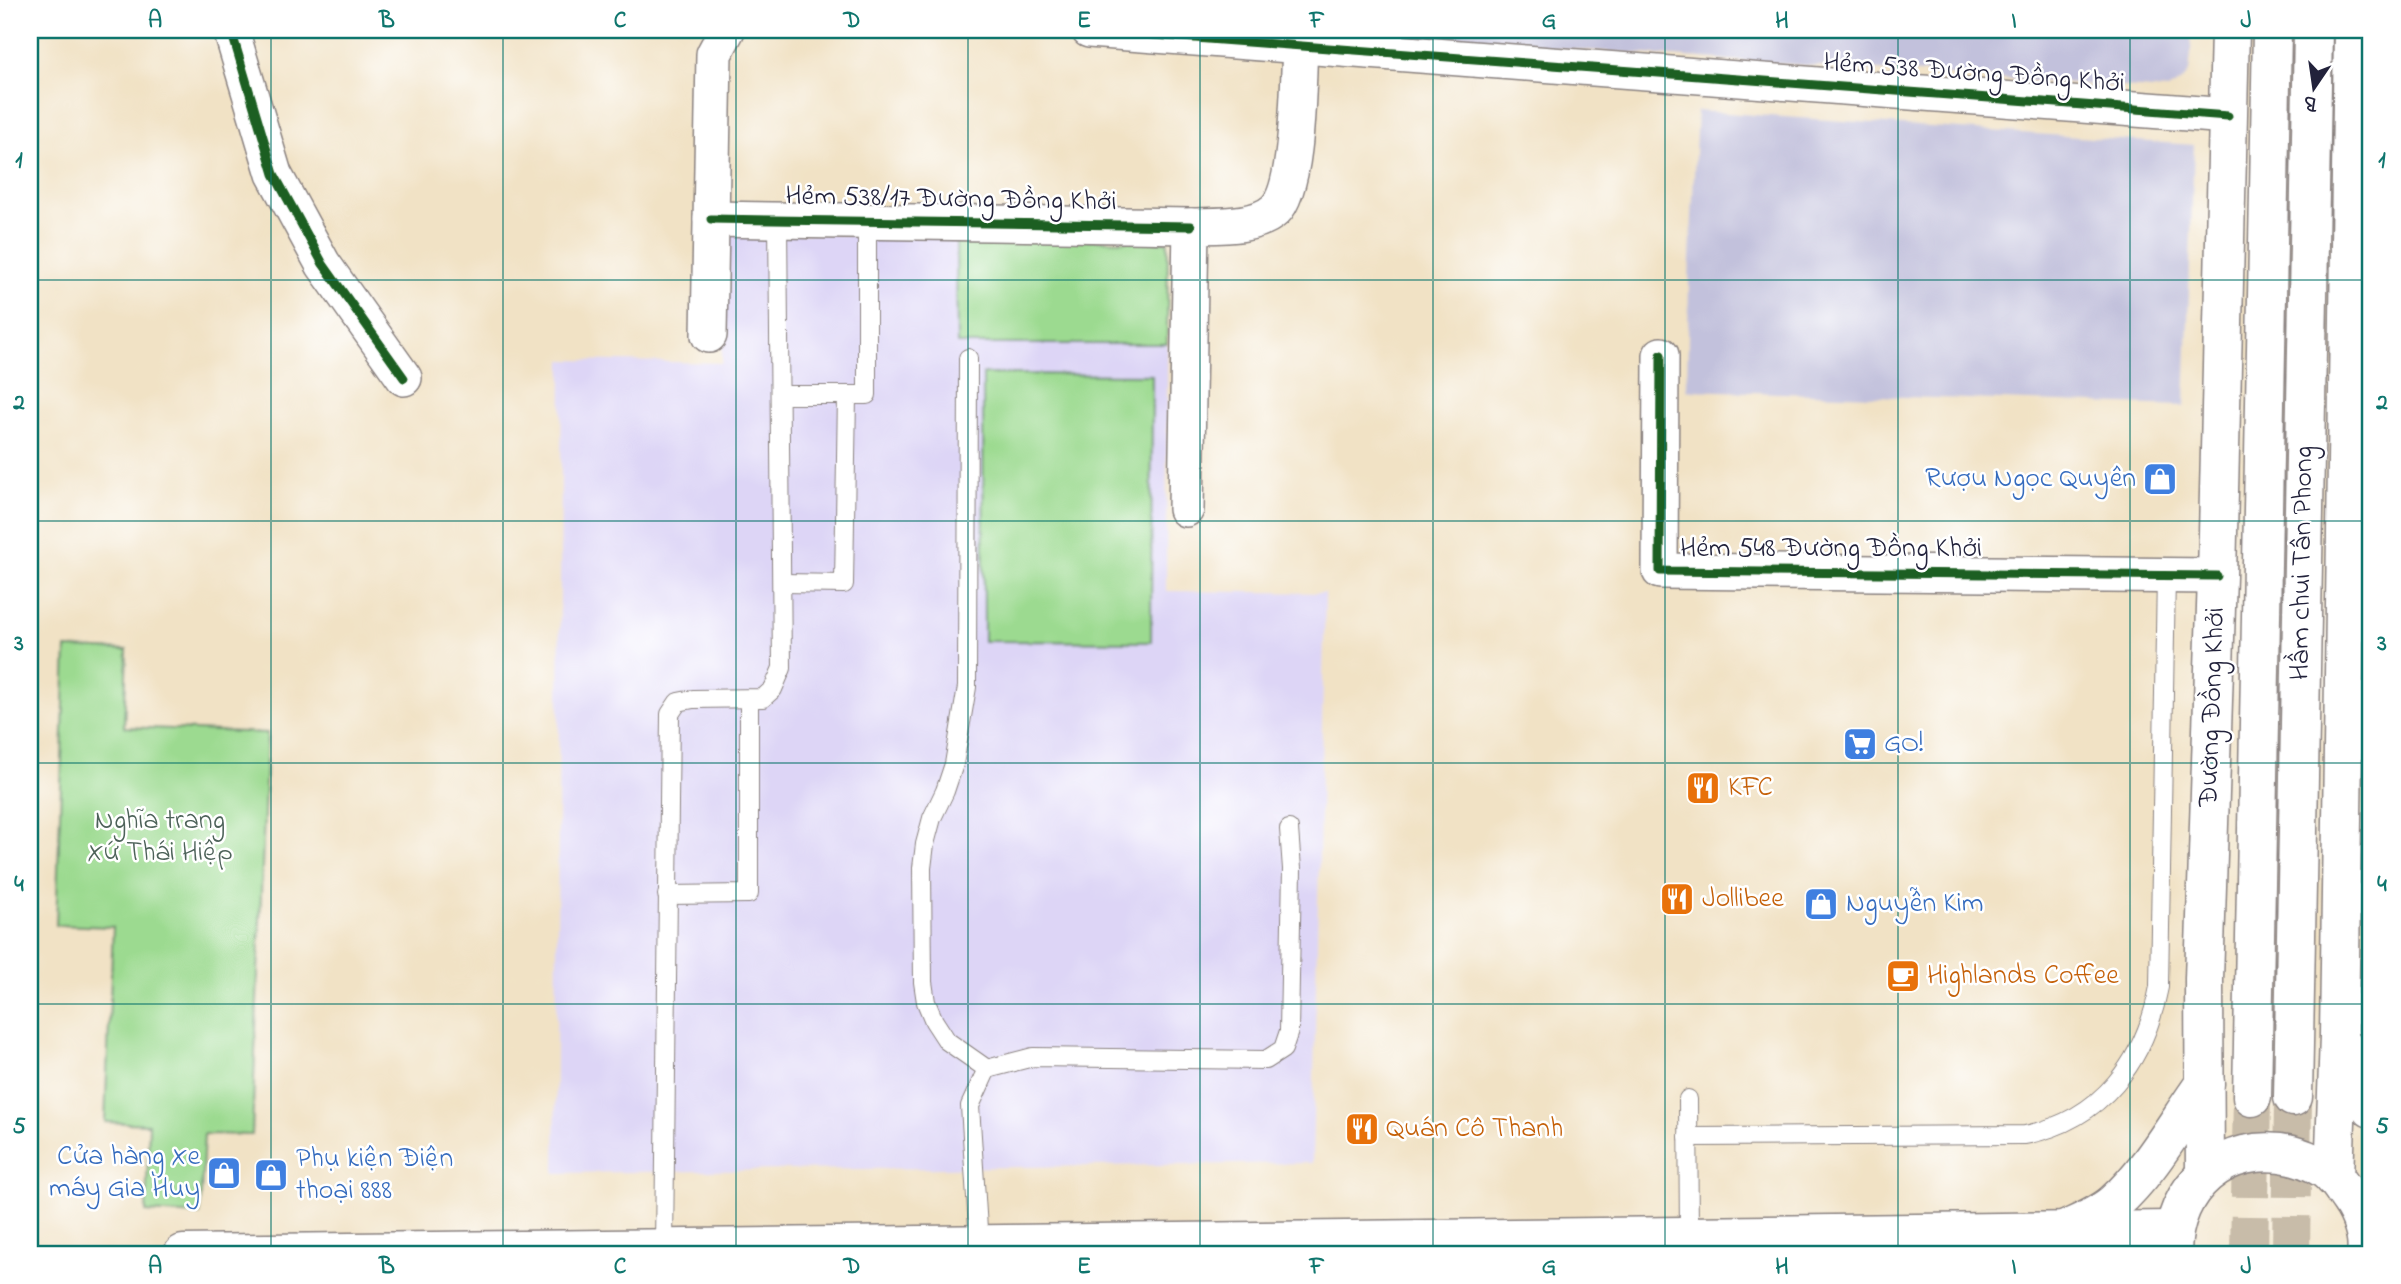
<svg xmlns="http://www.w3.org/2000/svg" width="2401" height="1284" viewBox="0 0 2401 1284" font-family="'Indie Flower',sans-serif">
  <rect width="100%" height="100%" fill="#fff"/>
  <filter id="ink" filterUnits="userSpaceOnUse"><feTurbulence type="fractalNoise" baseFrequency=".0143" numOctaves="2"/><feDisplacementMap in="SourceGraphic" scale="14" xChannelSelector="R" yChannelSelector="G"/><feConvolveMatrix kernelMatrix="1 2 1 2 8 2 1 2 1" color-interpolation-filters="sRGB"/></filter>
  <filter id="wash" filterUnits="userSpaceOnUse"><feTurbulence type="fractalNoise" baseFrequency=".00686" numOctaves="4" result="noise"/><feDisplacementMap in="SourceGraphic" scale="28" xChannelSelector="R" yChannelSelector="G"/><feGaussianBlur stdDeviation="1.57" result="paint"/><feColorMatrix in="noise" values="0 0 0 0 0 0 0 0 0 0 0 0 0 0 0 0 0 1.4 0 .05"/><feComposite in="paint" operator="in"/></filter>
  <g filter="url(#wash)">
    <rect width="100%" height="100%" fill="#f1e2c5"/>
    <path fill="#ddd5f6" d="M724,232L1168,242L1166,591L1325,593L1312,1163L555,1173L562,360L722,363Z"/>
    <g fill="#c2c1dc">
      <path d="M1292,30H2191V54L2189,72L2182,81L2168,90Z"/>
      <path d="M1697,111L2194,145L2185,406L1687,390L1689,280Z"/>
    </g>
    <g fill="#9cda90" stroke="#5f7e66" stroke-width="2">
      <path d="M956,236L1168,242L1167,344H957Z"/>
      <path d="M983,374L1152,375L1151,642L984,641Z"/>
      <path d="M66,648L127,650L124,727L267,733L252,1135L204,1134L200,1215L146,1212L149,1124L105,1122L113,927L56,925Z"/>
    </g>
  </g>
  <g filter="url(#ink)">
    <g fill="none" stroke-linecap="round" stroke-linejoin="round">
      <g stroke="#c8bca9" stroke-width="38" stroke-dasharray="38 19" stroke-linecap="butt">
        <path d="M2249,1254L2252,1097"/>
        <path d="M2291,1254L2293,1097"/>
      </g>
      <g stroke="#8a8280" stroke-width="20">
        <g id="lane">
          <path d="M968,358L967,687L954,764L945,791L932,818L925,844L922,868L923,982L926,1002L934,1021L947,1041L987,1069"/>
          <path d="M780,395H867V222"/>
          <path d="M783,583L844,584L847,395"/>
          <path d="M667,895L749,894V699"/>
          <path d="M1688,1099L1689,1236"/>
          <path d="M1688,1137L2025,1135C2102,1120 2145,1061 2159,987L2166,575"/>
          <path d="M979,1244L970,1106L987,1069L1033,1057L1266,1060L1283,1049L1289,1031L1292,869L1289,829"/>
          <path d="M664,1247L670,714L678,702L693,699L763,698L773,689L782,668L778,220"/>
        </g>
      </g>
      <g stroke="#8a8280" stroke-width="38">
        <g id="street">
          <path d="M231,30L274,174L323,264L404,378"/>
          <path d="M1089,30L2228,116"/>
          <path d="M711,219L1191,226"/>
          <path d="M709,335L714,54L727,30"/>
          <path d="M1661,355L1660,571L2217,576"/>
          <path d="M1186,509L1191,226C1215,225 1256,228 1275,210C1299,187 1298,80 1300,44"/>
        </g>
      </g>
      <g stroke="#8a8280" stroke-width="41">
        <g id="secondary">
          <path d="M2344,1047L2358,1085L2371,1108"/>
          <path d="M2252,1097L2272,30"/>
          <path d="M2293,1097L2313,30"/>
          <path d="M2205,1174L2204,979L2217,576L2230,30"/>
          <path d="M2334,1178L2339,1036L2353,30"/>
          <path d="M2062,1232C2080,1223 2099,1216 2114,1203C2151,1170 2176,1123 2205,1083"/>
        </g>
      </g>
      <g stroke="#8a8280" stroke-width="41">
        <g id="primary">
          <path d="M183,1254L2172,1230"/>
          <path d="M2172,1254C2172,1187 2225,1140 2292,1155C2307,1159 2323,1166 2334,1177C2340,1184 2345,1192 2350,1199C2360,1213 2369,1236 2366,1254"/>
        </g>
      </g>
      <use href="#lane" stroke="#fff" stroke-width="18"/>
      <use href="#street" stroke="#fff" stroke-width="35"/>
      <use href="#secondary" stroke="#fff" stroke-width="38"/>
      <use href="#primary" stroke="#fff" stroke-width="38"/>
      <g stroke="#fff" stroke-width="13">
        <g id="cycleway">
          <path d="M231,30L274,174L323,264L404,378"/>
          <path d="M1089,30L2228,116"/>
          <path d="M711,219L1191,226"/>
          <path d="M1661,355L1660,571L2217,576"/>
        </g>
      </g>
      <use href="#cycleway" stroke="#1b5e20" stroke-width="9"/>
    </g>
  </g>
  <path fill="none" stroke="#0f766e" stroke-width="2" stroke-opacity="0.55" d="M271,30V1254M503,30V1254M736,30V1254M968,30V1254M1200,30V1254M1433,30V1254M1665,30V1254M1898,30V1254M2130,30V1254M30,280H2371M30,521H2371M30,763H2371M30,1004H2371"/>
  <defs>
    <g id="shop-square" transform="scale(1.75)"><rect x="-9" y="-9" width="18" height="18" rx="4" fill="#3f7fe0" stroke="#fff"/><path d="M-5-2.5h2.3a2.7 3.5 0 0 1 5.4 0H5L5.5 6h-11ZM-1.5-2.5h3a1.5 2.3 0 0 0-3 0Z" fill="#fff"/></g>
    <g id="supermarket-square" transform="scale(1.75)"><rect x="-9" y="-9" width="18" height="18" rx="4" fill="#3f7fe0" stroke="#fff"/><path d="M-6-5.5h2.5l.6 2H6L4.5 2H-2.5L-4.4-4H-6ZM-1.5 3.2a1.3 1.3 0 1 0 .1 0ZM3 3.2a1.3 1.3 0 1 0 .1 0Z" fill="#fff"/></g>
    <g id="restaurant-square" transform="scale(1.75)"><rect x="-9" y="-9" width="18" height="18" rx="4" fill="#e8710a" stroke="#fff"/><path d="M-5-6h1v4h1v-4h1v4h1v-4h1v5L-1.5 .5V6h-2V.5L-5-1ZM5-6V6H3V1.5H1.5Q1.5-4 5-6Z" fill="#fff"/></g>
    <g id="cafe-square" transform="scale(1.75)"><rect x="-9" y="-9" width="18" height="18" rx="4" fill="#e8710a" stroke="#fff"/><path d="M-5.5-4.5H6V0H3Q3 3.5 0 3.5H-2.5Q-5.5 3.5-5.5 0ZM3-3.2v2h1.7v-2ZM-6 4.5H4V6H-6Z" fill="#fff"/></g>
  </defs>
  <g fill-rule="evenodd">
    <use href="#shop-square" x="2160" y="479"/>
    <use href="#supermarket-square" x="1860" y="744"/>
    <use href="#restaurant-square" x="1703" y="788"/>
    <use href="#restaurant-square" x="1677" y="899"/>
    <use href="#shop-square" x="1821" y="904"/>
    <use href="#cafe-square" x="1903" y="976"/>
    <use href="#restaurant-square" x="1362" y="1129"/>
    <use href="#shop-square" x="224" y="1173"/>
    <use href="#shop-square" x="271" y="1175"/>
  </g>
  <g text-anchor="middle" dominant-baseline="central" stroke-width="5" stroke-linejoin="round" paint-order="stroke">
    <g font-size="28" fill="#22223b" stroke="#fff">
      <text transform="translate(1974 74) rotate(4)">Hẻm 538 Đường Đồng Khởi</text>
      <text transform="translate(951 200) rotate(1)">Hẻm 538/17 Đường Đồng Khởi</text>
      <text x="1831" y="549">Hẻm 548 Đường Đồng Khởi</text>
      <text transform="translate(2303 563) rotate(-89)">Hầm chui Tân Phong</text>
      <text transform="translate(2213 707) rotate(-88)">Đường Đồng Khởi</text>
    </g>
    <g font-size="28" fill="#366cbe" stroke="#fff" text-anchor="start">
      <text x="2136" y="479" text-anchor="end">Rượu Ngọc Quyên</text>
      <text x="1884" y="744">GO!</text>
      <text x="1846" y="904">Nguyễn Kim</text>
      <text x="200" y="1157" text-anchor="end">Cửa hàng Xe<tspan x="200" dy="32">máy Gia Huy</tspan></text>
      <text x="296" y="1159">Phụ kiện Điện<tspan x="296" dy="32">thoại 888</tspan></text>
    </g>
    <g font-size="28" fill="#c56008" stroke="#fff" text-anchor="start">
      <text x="1728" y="788">KFC</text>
      <text x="1702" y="899">Jollibee</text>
      <text x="1927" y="976">Highlands Coffee</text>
      <text x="1386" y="1129">Quán Cô Thanh</text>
    </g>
    <g font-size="28" fill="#4d6259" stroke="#fff">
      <text x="160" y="821">Nghĩa trang<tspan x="160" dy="32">Xứ Thái Hiệp</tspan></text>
    </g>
  </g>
  <rect width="2401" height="1284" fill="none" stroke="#fff" stroke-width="77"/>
  <g transform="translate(2314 88) rotate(193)" stroke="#ffffff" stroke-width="5" paint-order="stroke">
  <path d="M0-5L12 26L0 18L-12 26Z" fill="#22223b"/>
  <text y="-10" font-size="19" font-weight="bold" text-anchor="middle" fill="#22223b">B</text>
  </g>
  <rect x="38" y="38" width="2324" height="1208" fill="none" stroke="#0f766e" stroke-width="2.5"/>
  <g font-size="23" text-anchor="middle" font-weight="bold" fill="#0f766e">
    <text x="155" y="27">A</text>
    <text x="387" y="27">B</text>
    <text x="620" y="27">C</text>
    <text x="852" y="27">D</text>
    <text x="1084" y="27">E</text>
    <text x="1317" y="27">F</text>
    <text x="1549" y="27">G</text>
    <text x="1782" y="27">H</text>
    <text x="2014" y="27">I</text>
    <text x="2246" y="27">J</text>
    <text x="19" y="167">1</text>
    <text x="2382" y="167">1</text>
    <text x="19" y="409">2</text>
    <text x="2382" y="409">2</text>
    <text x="19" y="650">3</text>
    <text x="2382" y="650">3</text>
    <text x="19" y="891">4</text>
    <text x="2382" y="891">4</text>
    <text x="19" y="1133">5</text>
    <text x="2382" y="1133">5</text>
    <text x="155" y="1273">A</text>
    <text x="387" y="1273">B</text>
    <text x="620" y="1273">C</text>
    <text x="852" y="1273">D</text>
    <text x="1084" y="1273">E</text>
    <text x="1317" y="1273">F</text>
    <text x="1549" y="1273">G</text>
    <text x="1782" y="1273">H</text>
    <text x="2014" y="1273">I</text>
    <text x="2246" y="1273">J</text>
  </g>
</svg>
